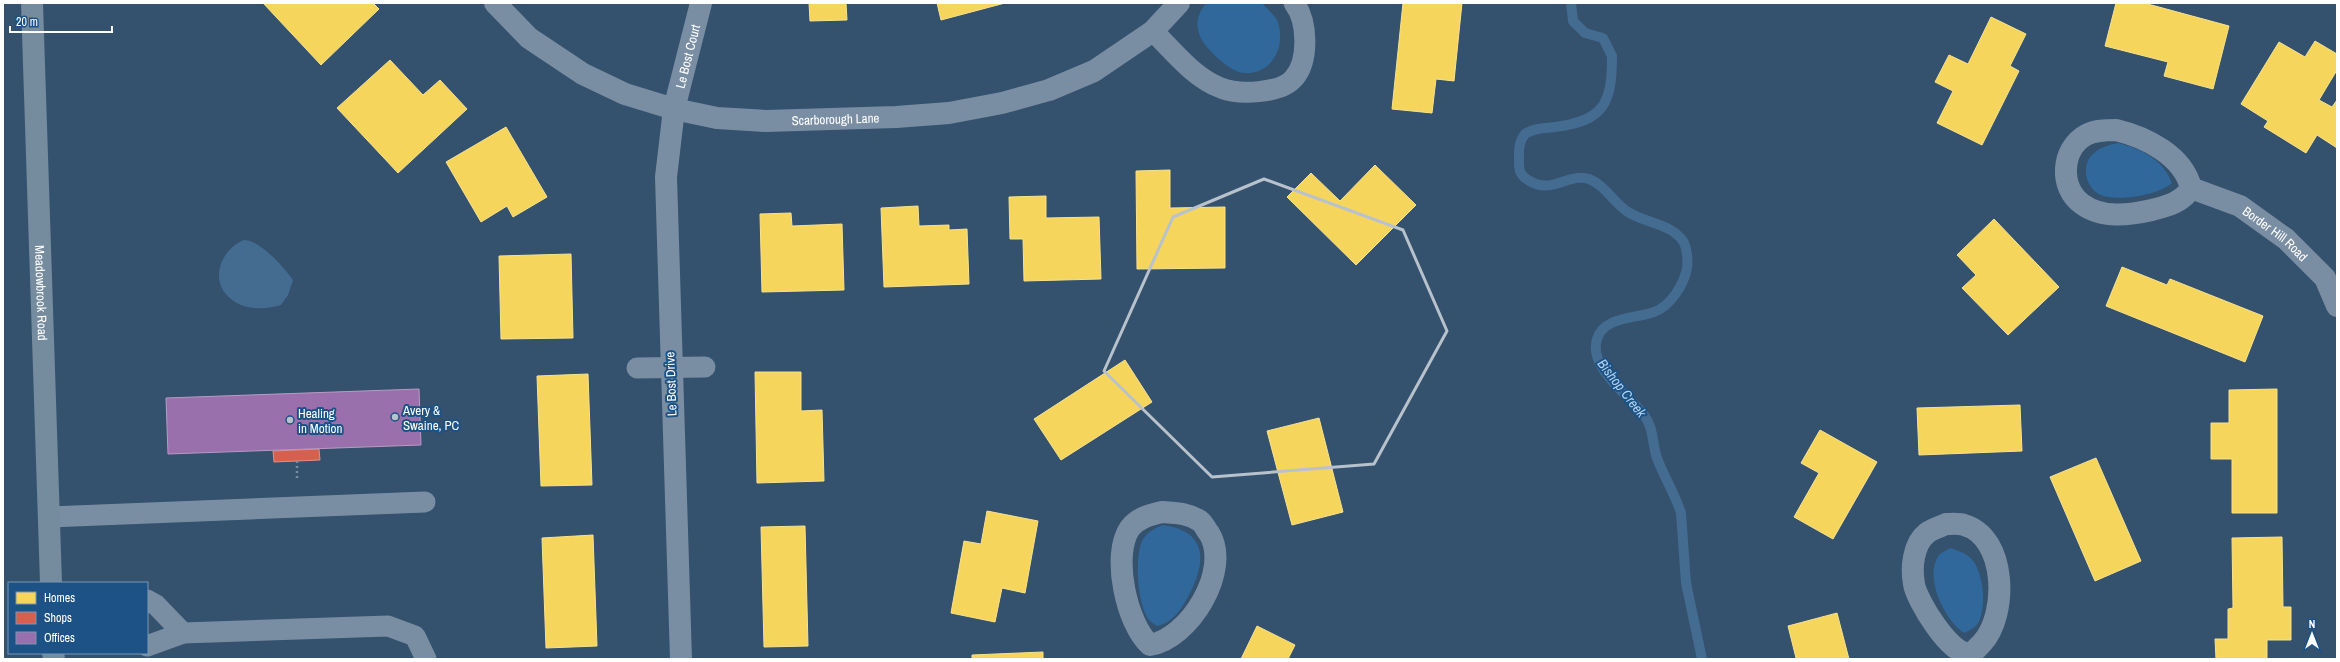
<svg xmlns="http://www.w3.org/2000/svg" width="2340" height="662" viewBox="0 0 2340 662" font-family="'Archivo Narrow',sans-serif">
  <rect width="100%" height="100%" fill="#34516d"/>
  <g fill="#30689c">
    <path d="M1206,3L1263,4C1267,9 1274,15 1277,20C1287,44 1273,75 1244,73C1235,72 1227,66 1220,60C1201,44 1188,26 1206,3Z"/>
    <path d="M2118,143C2141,149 2163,159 2172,183C2160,195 2116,202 2101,195C2086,189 2080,165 2093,154C2100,147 2109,145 2118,143Z"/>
    <path d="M1163,525C1206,531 1207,560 1190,593C1182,608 1174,622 1157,626C1154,624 1151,622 1149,620C1137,606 1134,554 1143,539C1149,531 1155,528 1163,525Z"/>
    <path d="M1950,548C1959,551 1968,553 1974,562C1983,576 1986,603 1980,619C1978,626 1971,630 1964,633C1945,621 1923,576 1939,555C1942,552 1947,550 1950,548Z"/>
  </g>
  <path fill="#446b90" d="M244,240C260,240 284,267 293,280L288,295L281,305C266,310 243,310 231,299C208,281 221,249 244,240Z"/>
  <g fill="#f6d55c" stroke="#f9e28d">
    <path d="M263,3H373L379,9L321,65Z"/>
    <path d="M809,3H846L847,20L810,21Z"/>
    <path d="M937,3H1005L941,20Z"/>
    <path d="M1403,3H1462L1454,81L1436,79L1432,113L1392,109Z"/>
    <path d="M2116,3H2144L2229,26L2213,89L2164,76L2168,62L2105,46Z"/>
    <path d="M1991,17L2026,34L2010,66L2019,71L1982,145L1937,123L1953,91L1935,82L1949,55L1968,64Z"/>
    <path d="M2315,41L2337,54V70L2319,100L2332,107L2337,100V148L2317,135L2306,153L2264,127L2268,121L2241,104L2279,42L2305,57Z"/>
    <path d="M390,60L423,95L440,80L467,109L398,173L337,108Z"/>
    <path d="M506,127L547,197L513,217L507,206L481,222L446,162Z"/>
    <path d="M1375,165L1416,205L1356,265L1287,197L1311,173L1340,201Z"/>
    <path d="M1170,170V208L1225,207V268L1137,269L1136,171Z"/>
    <path d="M1046,196V218L1099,217L1101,279L1024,281L1023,239H1010L1009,197Z"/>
    <path d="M918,206L919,226L949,225V230L967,229L969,284L884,287L881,208Z"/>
    <path d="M791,213L792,226L842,224L844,290L762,292L760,214Z"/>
    <path d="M1994,219L2059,287L2008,335L1962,288L1976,275L1957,255Z"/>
    <path d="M571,254L573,338L501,339L499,256Z"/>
    <path d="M2122,267L2167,285L2170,279L2263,316L2245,362L2106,306Z"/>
    <path d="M1125,360L1152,402L1061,460L1034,419Z"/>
    <path d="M755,372H801V411L822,410L824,481L757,483Z"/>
    <path d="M588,374L592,485L541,486L537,376Z"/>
    <path d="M2277,389V513H2232V459H2211V423H2229V390Z"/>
    <path d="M2020,405L2022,451L1919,455L1917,408Z"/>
    <path d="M1319,418L1343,512L1292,525L1267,431Z"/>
    <path d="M1820,430L1877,462L1833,539L1794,517L1819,473L1801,463Z"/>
    <path d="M2096,458L2141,561L2095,581L2050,477Z"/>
    <path d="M987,511L1038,521L1025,593L1002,588L995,622L951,613L964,541L981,544Z"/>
    <path d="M805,526L808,646L764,647L761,527Z"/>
    <path d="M593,535L597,646L546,648L542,538Z"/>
    <path d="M2282,537L2283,607H2291V640H2267V659H2216L2215,639H2228V609L2233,608L2232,538Z"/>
    <path d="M1837,613L1849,659H1794L1796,658L1788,626Z"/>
    <path d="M1257,626L1295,645L1288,659H1241Z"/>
    <path d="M1043,652V659H972V655Z"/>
  </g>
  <path fill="#d6604d" stroke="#e29082" d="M319,449L320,460L274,462L273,451Z"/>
  <path fill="#9970ab" stroke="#b89bc4" d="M419,389L421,445L168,454L166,398Z"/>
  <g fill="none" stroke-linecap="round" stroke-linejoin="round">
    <path stroke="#446b90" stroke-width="10" d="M1571,3L1573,21L1585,33L1603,38L1612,56C1612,102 1605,121 1555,127C1545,128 1533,128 1525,134C1518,143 1519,151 1519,162C1519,171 1520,175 1528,180C1552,196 1568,172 1589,179C1605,185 1613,202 1628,212C1645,223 1670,223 1683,241C1687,247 1688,261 1687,268C1684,284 1671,306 1654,312C1635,319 1604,316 1597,339C1588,368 1629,395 1644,415C1654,428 1652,444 1657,458C1664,477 1675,494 1681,513L1686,583L1702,659"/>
    <path stroke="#7a8ea3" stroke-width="2.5" stroke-dasharray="2 3" stroke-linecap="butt" d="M297,461V478"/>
    <g stroke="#7a8ea3" stroke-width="21">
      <path d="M1153,31C1173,51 1194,78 1221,88C1238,95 1281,94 1294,78C1309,61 1308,21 1294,3"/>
      <path d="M637,368L705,367"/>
      <path d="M49,517L425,502"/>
      <path d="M147,600L156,605L183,633L388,626L415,636L426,659"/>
      <path d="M147,646L183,633"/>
    </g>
    <g stroke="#7a8ea3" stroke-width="22">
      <path id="s1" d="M495,3L529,38L583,74L625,94L674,109L717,118L766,121L896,117L949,113L1002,103L1049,90L1094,71L1153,31L1179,3"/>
      <path d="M2116,130C2145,137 2183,155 2191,188C2183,202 2167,206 2152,210C2130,215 2102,219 2082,204C2059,188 2061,149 2086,135C2095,130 2106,130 2116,130Z"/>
      <path id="s2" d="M2191,188L2240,206L2286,239L2325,278L2337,306"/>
      <path d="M1162,512C1176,513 1188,513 1200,521C1204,524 1206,530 1209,533C1232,570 1189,639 1150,645C1127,625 1111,555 1130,528C1138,518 1149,515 1162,512Z"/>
      <path d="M1946,524C1951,524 1959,523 1964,525C2007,537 2008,615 1982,643C1978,647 1974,653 1968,653C1950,655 1916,599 1914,584C1911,568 1913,544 1927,533C1932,529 1940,527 1946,524Z"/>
      <path id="s3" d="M681,659L666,177L674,109L701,3"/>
    </g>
    <g stroke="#758b9e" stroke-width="22">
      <path id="s4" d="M32,3L51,583"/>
      <path d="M53,653L54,659"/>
    </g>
  </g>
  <path fill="none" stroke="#b8c2cc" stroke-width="3" stroke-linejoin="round" d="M1264,179L1403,230L1447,331L1374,464L1212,477L1104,371L1173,217Z"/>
  <g fill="#b8c2cc" stroke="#1c5285" stroke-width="1.5">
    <circle cx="395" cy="417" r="4"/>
    <circle cx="290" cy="420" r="4"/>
  </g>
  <g text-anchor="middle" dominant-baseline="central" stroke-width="4" stroke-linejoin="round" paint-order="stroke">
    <g font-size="13" fill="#fff" stroke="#1c5285">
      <text stroke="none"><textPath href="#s3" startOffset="605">Le Bost Court</textPath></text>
      <text stroke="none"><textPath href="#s1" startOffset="374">Scarborough Lane</textPath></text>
      <text stroke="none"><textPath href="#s2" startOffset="97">Border Hill Road</textPath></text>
      <text stroke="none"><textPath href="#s4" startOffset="290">Meadowbrook Road</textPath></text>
      <text transform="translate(671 384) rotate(-92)">Le Bost Drive</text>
    </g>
    <g font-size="13" fill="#fff" stroke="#1c5285" text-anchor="start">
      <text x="403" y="410">Avery &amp;<tspan x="403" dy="15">Swaine, PC</tspan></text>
      <text x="298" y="413">Healing<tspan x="298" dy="15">in Motion</tspan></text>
    </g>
    <g font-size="14" font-style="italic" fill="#aed3f2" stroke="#1c5285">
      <text transform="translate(1622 388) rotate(52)">Bishop Creek</text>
    </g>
  </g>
  <rect width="2340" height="662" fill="none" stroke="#ffffff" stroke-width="8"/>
  <rect x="8" y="582" width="140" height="72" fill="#1c5285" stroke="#7797b6"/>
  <rect x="16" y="592" width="20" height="12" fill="#f6d55c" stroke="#7797b6"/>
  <text x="44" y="602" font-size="12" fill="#ffffff">Homes</text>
  <rect x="16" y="612" width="20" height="12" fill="#d6604d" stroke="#7797b6"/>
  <text x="44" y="622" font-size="12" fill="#ffffff">Shops</text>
  <rect x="16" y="632" width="20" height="12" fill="#9970ab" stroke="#7797b6"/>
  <text x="44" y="642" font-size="12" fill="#ffffff">Offices</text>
  <g transform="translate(2312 634)" stroke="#1c5285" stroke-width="3" paint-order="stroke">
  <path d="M0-3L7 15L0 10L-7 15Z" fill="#ffffff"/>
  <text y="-6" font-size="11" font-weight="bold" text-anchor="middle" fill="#ffffff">N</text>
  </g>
  <path d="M10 26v6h102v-6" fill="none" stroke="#ffffff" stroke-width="2"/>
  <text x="16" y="26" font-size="12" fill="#ffffff" stroke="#1c5285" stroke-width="3" paint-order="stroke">20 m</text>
</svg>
